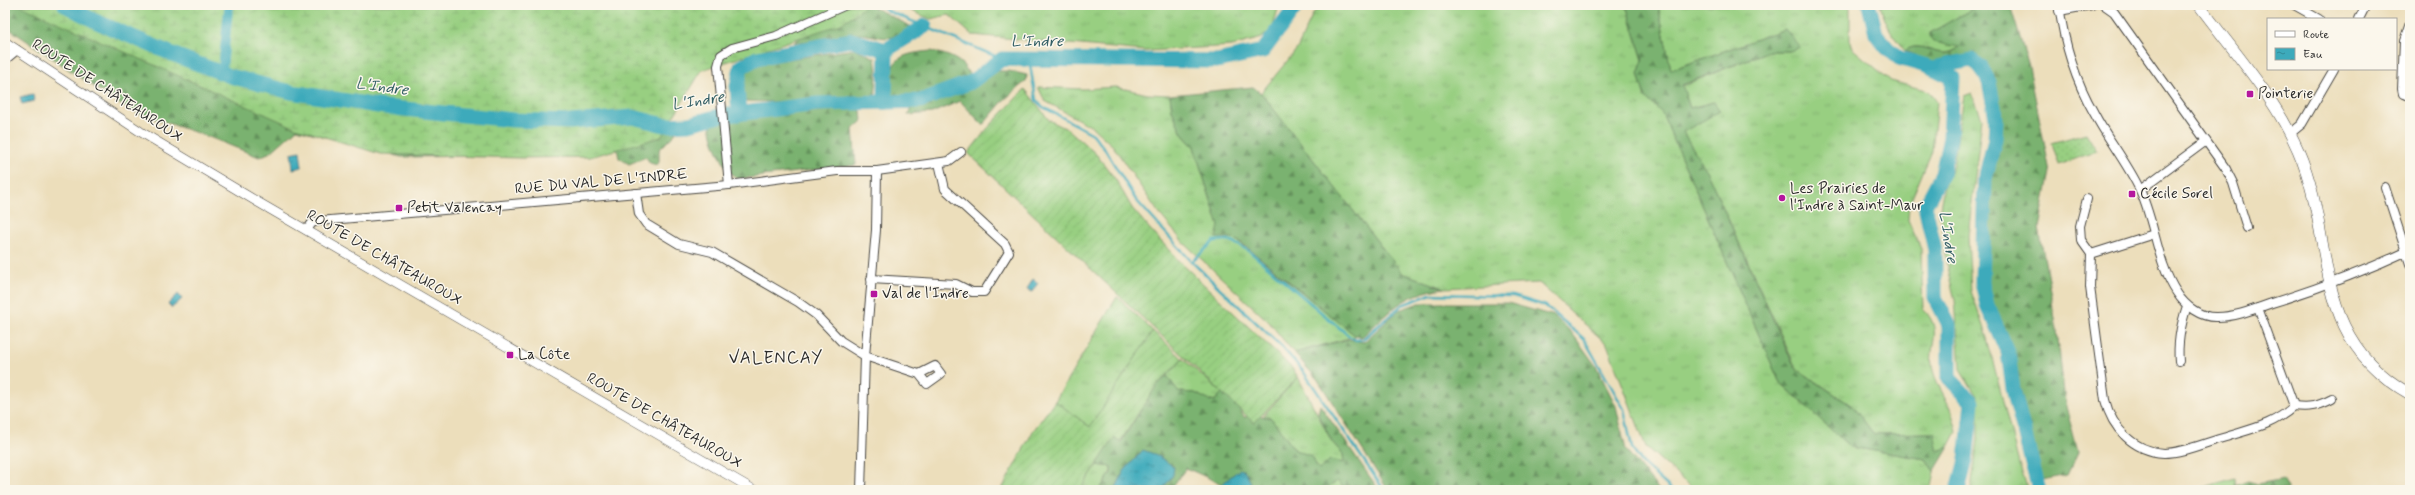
<svg xmlns="http://www.w3.org/2000/svg" width="2415" height="495" viewBox="0 0 2415 495" font-family="Mynerve,sans-serif">
  <defs>
    <pattern id="grass-tufts" width="24" height="20" patternUnits="userSpaceOnUse"><rect width="24" height="20" fill="#98cf81"/><path d="M3 7l-1-3M5 7V3M7 7l1-3M15 17l-1-3M17 17v-4M19 17l1-3" fill="none" stroke="#83b270"/></pattern>
    <pattern id="forest-firs" width="22" height="20" patternUnits="userSpaceOnUse"><rect width="22" height="20" fill="#7ab26f"/><path d="M5 1l3.5 6h-7zM16 11l3.5 6h-7z" fill="#64915b"/></pattern>
    <pattern id="wetland-marsh" width="20" height="14" patternUnits="userSpaceOnUse"><rect width="20" height="14" fill="#98cf81"/><path d="M1 5h8M5 5V1M11 12h8M15 12V8" fill="none" stroke="#83b270"/></pattern>
    <pattern id="park-dots" width="8" height="8" patternUnits="userSpaceOnUse"><rect width="8" height="8" fill="#98cf81"/><path d="M2 2h.1M6 6h.1" fill="none" stroke="#83b270" stroke-width="1.8" stroke-linecap="round"/></pattern>
    <pattern id="garden-furrows" width="10" height="10" patternUnits="userSpaceOnUse"><rect width="10" height="10" fill="#98cf81"/><path d="M-1 1l2-2M0 10L10 0M9 11l2-2" fill="none" stroke="#83b270"/></pattern>
    <pattern id="water-ripples" width="26" height="14" patternUnits="userSpaceOnUse"><rect width="26" height="14" fill="#3daabb"/><path d="M2 4q2-2 4 0t4 0M15 11q2-2 4 0t4 0" fill="none" stroke="#338b98"/></pattern>
  </defs>
  <rect width="100%" height="100%" fill="#fbf7ec"/>
  <filter id="ink" filterUnits="userSpaceOnUse"><feTurbulence type="fractalNoise" baseFrequency=".025" numOctaves="2"/><feDisplacementMap in="SourceGraphic" scale="8" xChannelSelector="R" yChannelSelector="G"/><feConvolveMatrix kernelMatrix="1 2 1 2 8 2 1 2 1" color-interpolation-filters="sRGB"/></filter>
  <filter id="wash" filterUnits="userSpaceOnUse"><feTurbulence type="fractalNoise" baseFrequency=".012" numOctaves="4" result="noise"/><feDisplacementMap in="SourceGraphic" scale="16" xChannelSelector="R" yChannelSelector="G"/><feGaussianBlur stdDeviation="0.9" result="paint"/><feColorMatrix in="noise" values="0 0 0 0 0 0 0 0 0 0 0 0 0 0 0 0 0 1.4 0 .05"/><feComposite in="paint" operator="in"/></filter>
  <g filter="url(#wash)">
    <rect width="100%" height="100%" fill="#ecdebb"/>
    <g fill="url(#grass-tufts)" stroke="#627d56">
      <path d="M910,5H1279L1273,27L1262,38L1232,46L1146,51L972,35L949,15L930,19L910,10Z"/>
      <path d="M1325,5H1626L1643,60L1638,74L1645,97L1662,113L1779,381L1850,447L1926,459L1934,472L1930,490H1694L1646,447L1607,344L1539,283L1444,288L1402,273L1261,93L1297,49L1314,12Z"/>
      <path d="M1658,5H1850V43L1853,49L1891,81L1929,91L1937,102L1932,151L1909,205L1908,220L1921,249L1923,309C1944,330 1929,342 1932,366C1935,382 1944,394 1950,408C1953,416 1955,424 1957,432L1949,447L1938,451L1933,433L1874,434L1852,406L1796,368L1707,172L1683,132L1714,102L1690,108L1682,86L1769,51H1790L1785,29L1671,70Z"/>
      <path d="M1880,5H1979L1930,33L1959,47C1939,64 1922,37 1905,51C1893,37 1885,23 1880,5Z"/>
      <path d="M1038,87L1083,89L1116,87L1148,94L1170,95L1172,110L1182,134L1194,147L1219,226L1356,336L1294,353L1269,322L1183,242L1158,212L1113,146L1092,127L1045,101Z"/>
      <path d="M1972,93L1982,118L1968,236L1971,291L1987,338L2019,464L2028,490H1971L1978,439V398L1960,369L1955,300L1947,268L1945,238L1939,213L1944,186L1953,166L1964,96Z"/>
      <path d="M1117,297L1153,331L1090,427L1055,401Z"/>
      <path d="M1183,359L1222,393L1216,400L1210,401L1195,393L1179,392L1167,376Z"/>
      <path d="M1298,377L1332,442L1343,454L1344,463L1319,470L1310,456L1295,450L1271,418L1263,416Z"/>
      <path d="M1097,465L1111,467C1111,476 1105,483 1099,490H1080Z"/>
      <path d="M2235,478L2236,490H2194Z"/>
      <path d="M1337,481L1347,490H1326Z"/>
    </g>
    <g fill="url(#forest-firs)" stroke="#526e4d">
      <path d="M5,5H87L648,127H673L676,133L659,150V162L657,165L650,163L646,157L629,164L619,158L617,148L492,156L401,157L297,129L271,152L259,157L209,137L127,109L5,26Z"/>
      <path d="M860,5H869L912,27C889,46 879,34 856,34C836,33 816,43 794,42L817,27Z"/>
      <path d="M1626,5H1658L1671,70L1785,29L1800,47L1790,51H1769L1682,85L1690,108L1714,102L1720,111L1683,132L1707,172L1795,368L1852,406L1874,434L1934,433L1938,451L1949,447L1934,472L1926,459L1850,447L1779,381L1662,113L1645,97L1638,74L1643,60Z"/>
      <path d="M1979,5H2010L2029,67L2050,172L2039,228L2057,330L2065,402L2078,452L2067,475L2042,480L2011,350L1991,304L1987,282L1986,243L1992,169L2000,126L1995,83L1981,59L1970,56L1930,62L1905,51C1922,37 1941,65 1959,47L1933,42L1929,37L1930,33Z"/>
      <path d="M856,49L875,58L877,73L875,96L776,102L742,101L746,70L756,64Z"/>
      <path d="M931,51C945,54 964,59 969,75L948,88L915,95L890,96C888,60 896,54 931,51Z"/>
      <path d="M997,71H1009L1027,75L1026,81L1004,100L983,125L960,101L932,113L908,115L911,107L952,95Z"/>
      <path d="M1253,87L1261,93L1402,273L1444,288C1403,294 1392,309 1362,337L1356,336L1243,244L1233,238H1216L1219,226L1194,147L1182,134L1172,110L1170,95Z"/>
      <path d="M856,108L861,111L862,121L853,129L856,165L738,179C725,173 707,133 711,120Z"/>
      <path d="M1419,303H1508L1554,316L1572,333L1596,366L1616,406L1626,450L1659,490H1388L1318,380L1294,353L1349,339L1364,342L1399,310Z"/>
      <path d="M1167,376L1179,392L1195,393L1210,401L1216,400L1225,389L1245,418L1248,414L1271,418L1295,450L1311,456L1319,470L1330,460L1344,463L1343,454L1332,442L1318,413L1320,405L1379,490H1362L1359,486L1354,485L1347,490L1337,481L1326,490H1248L1251,483L1245,471L1240,469L1222,484L1186,468L1170,490H1162L1173,475L1143,450L1124,471L1115,490H1099L1111,473V467L1097,465L1114,437L1121,442L1156,386Z"/>
      <path d="M2283,479L2289,490H2236L2237,485L2248,481L2258,484Z"/>
    </g>
    <path fill="url(#wetland-marsh)" stroke="#627d56" d="M19,5H867L841,24L702,70L661,137L590,157L521,158L380,154L296,128Z"/>
    <path fill="url(#park-dots)" stroke="#627d56" d="M2086,133L2097,151L2059,165L2052,143Z"/>
    <g fill="url(#garden-furrows)" stroke="#627d56">
      <path d="M1025,89L1049,120L1069,130L1096,154L1116,180L1132,208L1149,228L1179,261L1292,368L1298,377L1254,423L968,153L987,129Z"/>
      <path d="M1153,331L1183,359L1156,386L1120,442L1115,437L1080,490L1002,489L1033,431L1055,401L1090,427Z"/>
    </g>
    <g fill="url(#water-ripples)" stroke="#346a73">
      <path d="M33,94L34,101L22,104L20,97Z"/>
      <path d="M300,151L302,167L293,169L291,153Z"/>
      <path d="M1033,279L1038,283L1032,292L1027,289Z"/>
      <path d="M178,294L182,299L172,308L168,304Z"/>
      <path d="M1143,450L1157,455L1174,467L1173,475L1162,490H1115L1124,471Z"/>
      <path d="M1240,469L1245,471L1251,483L1248,490H1215Z"/>
    </g>
    <g fill="none" stroke-linecap="round" stroke-linejoin="round">
      <g stroke="#3daabb" stroke-width="2.5">
        <path d="M880,5L888,11L1002,59"/>
        <path d="M1029,59L1036,100L1043,107L1093,134L1106,151L1136,200L1192,262L1282,347L1303,371L1384,490"/>
        <path d="M1192,262L1214,241L1229,240L1249,251L1349,336L1356,340L1363,339L1402,305L1431,294L1513,296L1546,306L1584,339L1624,409L1632,448L1645,466L1672,490"/>
      </g>
      <path stroke="#3daabb" stroke-width="9" d="M222,73L229,5"/>
      <g stroke="#3daabb" stroke-width="15">
        <path d="M65,5L95,21L177,56L230,76L291,92L384,107L513,120L570,122L633,117L664,125L689,124L719,116L817,104L920,101L971,82L1002,59L1217,61L1263,51L1297,5"/>
        <path d="M1869,5L1876,34L1887,48L1899,58L1933,68L1953,78L1950,138L1942,174L1925,206L1935,250V297L1949,325V378L1972,402L1966,460L1958,490"/>
        <path d="M1933,68L1971,60L1981,67L1989,82L1996,118L1995,139L1985,179L1982,282L1987,305L2008,352L2013,389L2039,490"/>
        <path d="M885,102L886,50"/>
        <path d="M739,114L737,86L741,67L757,58L851,40L886,50L925,26"/>
      </g>
    </g>
  </g>
  <g filter="url(#ink)">
    <g fill="none" stroke-linecap="round" stroke-linejoin="round">
      <g stroke="#484641" stroke-width="10">
        <g id="minor">
          <path d="M2059,5C2064,43 2075,80 2094,113C2107,138 2125,160 2138,186C2155,219 2156,262 2177,293C2185,306 2201,318 2217,317C2236,317 2255,309 2272,303C2320,288 2365,271 2410,250"/>
          <path d="M2104,5L2114,12L2226,169L2233,183L2247,228"/>
          <path d="M2294,5L2319,19"/>
          <path d="M2059,11L2092,5"/>
          <path d="M2359,19L2366,5"/>
          <path d="M2410,23L2404,41L2402,89L2403,94L2410,96"/>
          <path d="M5,60L17,50"/>
          <path d="M2291,133L2302,124L2334,69"/>
          <path d="M729,185L718,66L721,55L732,48L776,36L846,5"/>
          <path d="M2385,187L2410,264"/>
          <path d="M2140,190L2206,141"/>
          <path d="M636,193L639,214L646,224L679,244L712,252L798,302L816,315L841,341L865,356L919,374L927,384L941,374L935,366L919,374"/>
          <path d="M2087,199L2080,226L2081,240L2091,254L2090,287L2105,400C2112,428 2133,451 2164,453C2183,453 2207,442 2226,437C2251,429 2274,425 2294,406"/>
          <path d="M307,230L312,223L319,221L729,185L837,171H877L949,161L961,152"/>
          <path d="M2091,254L2154,234"/>
          <path d="M871,279L956,284L972,292H984L1009,252L1005,244L945,189L939,163"/>
          <path d="M2258,308L2294,406"/>
          <path d="M2179,361C2177,341 2181,324 2187,306"/>
          <path d="M2294,406C2309,408 2319,406 2332,399"/>
          <path d="M861,490L865,356L876,230L877,171"/>
        </g>
      </g>
      <g stroke="#484641" stroke-width="10">
        <path id="tertiary" d="M5,42L141,132L256,201L754,490"/>
      </g>
      <g stroke="#484641" stroke-width="12">
        <path id="secondary" d="M2199,5C2233,51 2275,97 2298,150C2338,242 2307,336 2410,394"/>
      </g>
      <use href="#minor" stroke="#fff" stroke-width="8"/>
      <use href="#tertiary" stroke="#fff" stroke-width="9"/>
      <use href="#secondary" stroke="#fff" stroke-width="11"/>
    </g>
  </g>
  <g fill="#b5179e" stroke="#fbf7ec" stroke-width="1.5">
    <rect x="2246" y="90" width="8" height="8" rx="2"/>
    <rect x="2128" y="190" width="8" height="8" rx="2"/>
    <circle cx="1782" cy="198" r="4"/>
    <rect x="395" y="204" width="8" height="8" rx="2"/>
    <rect x="870" y="290" width="8" height="8" rx="2"/>
    <rect x="506" y="351" width="8" height="8" rx="2"/>
  </g>
  <g text-anchor="middle" dominant-baseline="central" stroke-width="3" stroke-linejoin="round" paint-order="stroke">
    <g font-size="15" fill="#2b2b2b" stroke="#fbf7ec">
      <text transform="translate(107 91) rotate(33)">ROUTE DE CHÂTEAUROUX</text>
      <text transform="translate(601 182) rotate(-5)">RUE DU VAL DE L'INDRE</text>
      <text transform="translate(384 258) rotate(30)">ROUTE DE CHÂTEAUROUX</text>
      <text transform="translate(664 421) rotate(30)">ROUTE DE CHÂTEAUROUX</text>
    </g>
    <g font-size="15" fill="#2b2b2b" stroke="#fbf7ec" text-anchor="start">
      <text x="2258" y="94">Pointerie</text>
      <text x="1790" y="189">Les Prairies de<tspan x="1790" dy="17">l'Indre à Saint-Maur</tspan></text>
      <text x="2140" y="194">Cécile Sorel</text>
      <text x="407" y="208">Petit Valencay</text>
      <text x="882" y="294">Val de l'Indre</text>
      <text x="518" y="355">La Côte</text>
    </g>
    <g font-size="16" font-style="italic" fill="#325e65" stroke="#fbf7ec">
      <text x="1037" y="41">L'Indre</text>
      <text transform="translate(382 87) rotate(8)">L'Indre</text>
      <text transform="translate(698 101) rotate(-9)">L'Indre</text>
      <text transform="translate(1948 237) rotate(81)">L'Indre</text>
    </g>
    <g font-size="17" letter-spacing="1" fill="#2b2b2b" stroke="#fbf7ec">
      <text x="776" y="358">VALENCAY</text>
    </g>
  </g>
  <rect width="2415" height="495" fill="none" stroke="#fbf7ec" stroke-width="20"/>
  <rect x="2267" y="18" width="130" height="52" fill="#fbf7ec" stroke="#a8a59f"/>
  <rect x="2275" y="31" width="20" height="6" fill="#ffffff" stroke="#a8a59f"/>
  <text x="2303" y="38" font-size="12" fill="#2b2b2b">Route</text>
  <rect x="2275" y="48" width="20" height="12" fill="url(#water-ripples)" stroke="#a8a59f"/>
  <text x="2303" y="58" font-size="12" fill="#2b2b2b">Eau</text>
</svg>
